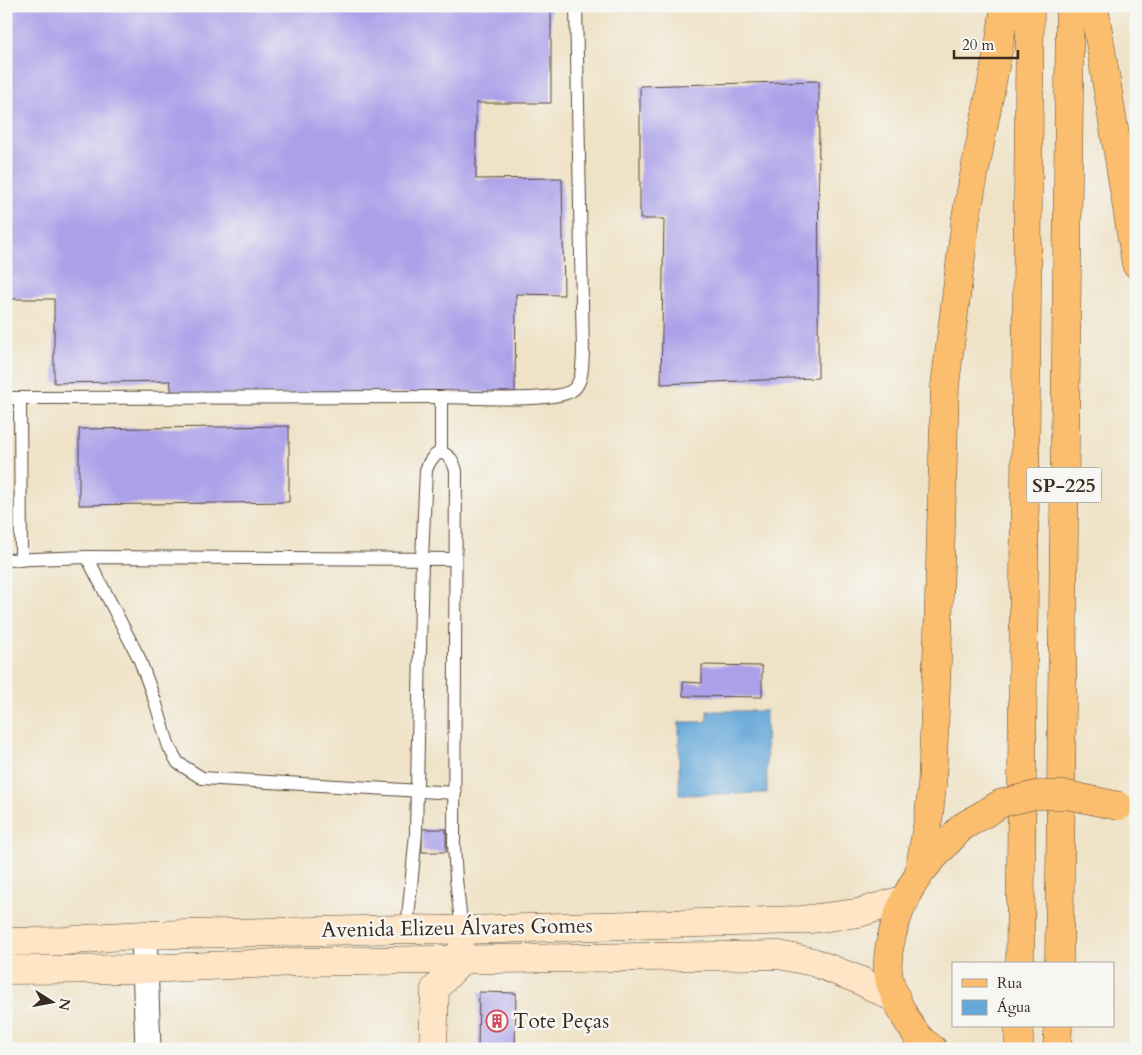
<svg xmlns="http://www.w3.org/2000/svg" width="1142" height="1055" viewBox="0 0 1142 1055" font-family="Cardo,serif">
  <rect width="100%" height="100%" fill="#f6f6f2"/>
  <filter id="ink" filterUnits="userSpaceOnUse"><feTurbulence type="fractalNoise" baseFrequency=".02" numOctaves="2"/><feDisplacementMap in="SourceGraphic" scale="10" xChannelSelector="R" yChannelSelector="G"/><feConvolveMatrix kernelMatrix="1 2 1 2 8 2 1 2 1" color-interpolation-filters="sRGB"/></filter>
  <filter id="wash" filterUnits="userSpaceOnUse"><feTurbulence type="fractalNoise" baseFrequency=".0096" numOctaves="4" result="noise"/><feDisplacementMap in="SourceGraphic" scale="20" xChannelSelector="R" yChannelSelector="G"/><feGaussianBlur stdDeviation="1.12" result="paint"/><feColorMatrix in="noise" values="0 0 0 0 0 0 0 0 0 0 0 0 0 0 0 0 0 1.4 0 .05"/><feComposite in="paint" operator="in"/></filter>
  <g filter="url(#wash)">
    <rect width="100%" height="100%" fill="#efe2c6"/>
    <path fill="#65a7d9" stroke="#50687c" d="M707,711H766L767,793L679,795V722H707Z"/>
    <g id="blocks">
      <g fill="#aca1e9">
        <path d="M6,6H551V103H476V179L562,178L564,295L516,294L515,392L172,396L170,381L54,383V299H6Z"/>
        <path d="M819,81L818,378L661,384L664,219H640V86Z"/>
        <path d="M289,426V502L79,505V429Z"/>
        <path d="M702,665L762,666V697L683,696V682L702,683Z"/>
        <rect x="422" y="829" width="24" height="23"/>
        <path d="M479,992L516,993L515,1049H478Z"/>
      </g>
    </g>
  </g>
  <g filter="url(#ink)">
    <use href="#blocks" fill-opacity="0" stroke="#564637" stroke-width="1"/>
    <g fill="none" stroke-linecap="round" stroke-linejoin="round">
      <g stroke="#564637" stroke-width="14">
        <g id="lane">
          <path d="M6,398H20L21,560"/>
          <path d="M20,398L441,397"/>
          <path d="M441,452V397C465,397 559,404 574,389C583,380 582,365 583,353L576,6"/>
          <path d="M87,557L139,658L155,701L169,747L178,763L202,778L455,793"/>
          <path d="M6,560L87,557L455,559"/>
          <path d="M407,929L416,833L422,559L426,470C429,462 432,456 441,452C451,457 453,460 456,471L454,844L456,879L462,930"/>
        </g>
      </g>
      <g stroke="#564637" stroke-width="27">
        <path id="street" d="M144,935L148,1049"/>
      </g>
      <g stroke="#564637" stroke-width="29">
        <g id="secondary">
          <path d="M6,942L65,941L108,937L144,935L407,929L462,930L802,920L858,913L906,899"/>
          <path d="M6,970L146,969L296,962L779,955L813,962L859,980L896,999"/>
          <path d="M433,1049L435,989L461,961V951"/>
        </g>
      </g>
      <g stroke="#564637" stroke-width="29">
        <path id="primary" d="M933,1049C928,1045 922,1041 918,1036C907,1024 893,995 889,978C883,949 901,900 918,876C931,859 947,843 962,827"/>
      </g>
      <g stroke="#564637" stroke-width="29">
        <g id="highway">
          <path d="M1094,6L1136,264"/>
          <path d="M918,877L929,815L932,786L938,635L945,386L966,217L999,46L1005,6"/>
          <path d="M1020,964L1030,6"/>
          <path d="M1059,964L1070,6"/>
          <path d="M918,1036L919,1049"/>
          <path d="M1019,1049V1026"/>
          <path d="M1057,1049L1058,1026"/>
        </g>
      </g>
      <use href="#lane" stroke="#fff" stroke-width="12"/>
      <use href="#street" stroke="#fff" stroke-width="25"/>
      <use href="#secondary" stroke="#fde5c5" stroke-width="28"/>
      <use href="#primary" stroke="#fabe6e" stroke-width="28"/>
      <use href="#highway" stroke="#fabe6e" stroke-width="28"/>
      <g stroke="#564637" stroke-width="29" stroke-linecap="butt">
        <path id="primary-bridge" d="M962,827L1002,803L1035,795H1067L1119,806"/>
      </g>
      <use href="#primary-bridge" stroke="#fabe6e" stroke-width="28"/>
    </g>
  </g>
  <defs>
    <g id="building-ring" transform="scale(1.125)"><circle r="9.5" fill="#f6f6f2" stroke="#d1495b" stroke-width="1.5"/><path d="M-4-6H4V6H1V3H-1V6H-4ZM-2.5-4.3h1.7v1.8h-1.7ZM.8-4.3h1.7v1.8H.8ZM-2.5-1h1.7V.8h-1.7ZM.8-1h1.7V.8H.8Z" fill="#d1495b"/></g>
  </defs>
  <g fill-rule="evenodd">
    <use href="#building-ring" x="497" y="1021"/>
  </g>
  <g text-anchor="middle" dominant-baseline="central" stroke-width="5" stroke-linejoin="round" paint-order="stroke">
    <rect fill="#f6f6f2" stroke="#73675e" stroke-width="1" x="1026.5" y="467.5" width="75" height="35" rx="4"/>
    <g font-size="20" font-weight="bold" fill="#3b2a1e">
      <text x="1064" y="485">SP-225</text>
    </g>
    <g font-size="21" fill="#3b2a1e" stroke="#f6f6f2">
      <text transform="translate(457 928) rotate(-1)">Avenida Elizeu Álvares Gomes</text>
    </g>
    <g font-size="21" fill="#3b2a1e" stroke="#f6f6f2" text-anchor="start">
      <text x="513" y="1021">Tote Peças</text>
    </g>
  </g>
  <rect width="1142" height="1055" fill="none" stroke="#f6f6f2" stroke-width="25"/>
  <rect x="952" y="962" width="162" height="65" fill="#f6f6f2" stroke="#aba49d"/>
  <rect x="962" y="979" width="25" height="8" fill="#fabe6e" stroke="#aba49d"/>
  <text x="997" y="988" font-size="15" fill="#3b2a1e">Rua</text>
  <rect x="962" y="1000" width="25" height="15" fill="#65a7d9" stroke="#aba49d"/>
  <text x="997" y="1012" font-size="15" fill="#3b2a1e">Água</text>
  <g transform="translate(52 1002) rotate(101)" stroke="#f6f6f2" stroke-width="4" paint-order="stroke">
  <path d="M0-4L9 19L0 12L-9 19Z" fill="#3b2a1e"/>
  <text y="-8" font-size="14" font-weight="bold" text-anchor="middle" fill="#3b2a1e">N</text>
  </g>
  <path d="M954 50v8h64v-8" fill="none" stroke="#3b2a1e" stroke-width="2.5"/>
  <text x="962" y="50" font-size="15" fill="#3b2a1e" stroke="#f6f6f2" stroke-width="4" paint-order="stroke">20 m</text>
</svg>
